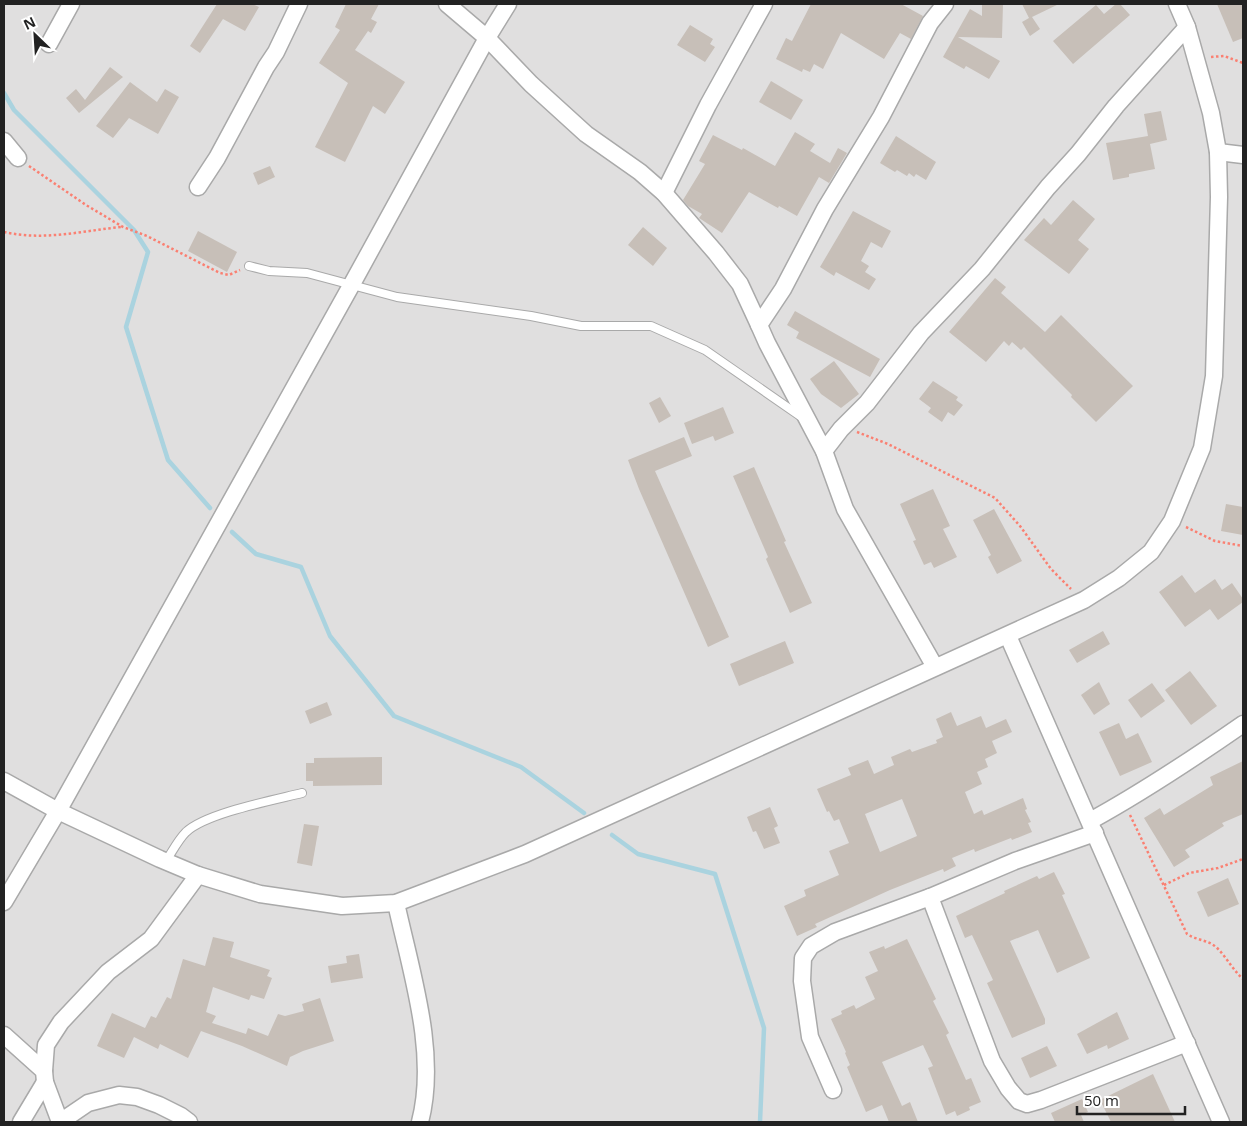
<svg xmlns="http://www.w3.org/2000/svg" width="1247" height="1126" viewBox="0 0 1247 1126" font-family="'Open Sans',sans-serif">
  <rect width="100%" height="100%" fill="#f2efe9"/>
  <rect fill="#e0dfdf" x="4" y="4" width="1239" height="1118"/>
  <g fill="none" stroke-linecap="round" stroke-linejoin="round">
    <g stroke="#aad3df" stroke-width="4.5">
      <path d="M4,93L14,110L134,230L148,252L126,327L168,460L210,508"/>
      <path d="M232,532L256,554L301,567L330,636L394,716L521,767L584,813"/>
      <path d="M612,835L638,854L715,874L764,1028L760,1122"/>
    </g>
  </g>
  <g fill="#c7bfb8" fill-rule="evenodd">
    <path d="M217,4H252L259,7L245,31L223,19L200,53L190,46Z"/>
    <path d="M346,4H379L371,19L377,22L371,33L368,31L355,50L405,82L385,114L373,106L345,162L315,147L348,83L319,63L340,30L335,27Z"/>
    <path d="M811,4H901L923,16L911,39L900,33L884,59L841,33L823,69L814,64L810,72L803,69L802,72L776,59L786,38L792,41Z"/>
    <path d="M982,4H1003L1002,38L958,37L1000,61L989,79L966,66L964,69L943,57L970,9L982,16Z"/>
    <path d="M1022,4H1059L1032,17L1040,29L1030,36L1022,22L1029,18Z"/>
    <path d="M1116,4H1120L1130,15L1073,64L1053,41L1096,5L1104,14Z"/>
    <path d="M1217,4H1243V38L1233,42Z"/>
    <path d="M690,25L713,39L710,44L715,47L705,62L677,45Z"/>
    <path d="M110,67L123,77L79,113L66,98L76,89L85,100Z"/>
    <path d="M771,81L803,100L791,120L759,102Z"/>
    <path d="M130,82L157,102L165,89L179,97L158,134L129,118L113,138L96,126Z"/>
    <path d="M1161,111L1167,140L1150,144L1155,169L1129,174V177L1113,180L1106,143L1148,136L1144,114Z"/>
    <path d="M795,132L815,144L810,151L830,163L838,148L847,153L829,183L819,177L797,216L779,206L778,208L749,192L722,233L699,218L702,214L688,206L683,200L705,164L699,161L713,135L742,150L743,148L775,166Z"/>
    <path d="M896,136L936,162L926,180L916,174L914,177L909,173L907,176L897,170L895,172L880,163Z"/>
    <path d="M270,166L275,177L258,185L253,173Z"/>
    <path d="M1073,200L1095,219L1078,240L1089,249L1069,274L1024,240L1044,218L1051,225Z"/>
    <path d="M853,211L891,231L882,248L871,242L861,261L869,266L865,272L876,279L869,290L836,272L834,276L820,267Z"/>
    <path d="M643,227L667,248L653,266L628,245Z"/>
    <path d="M198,231L237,252L227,272L188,251Z"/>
    <path d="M995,278L1006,287L1001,293L1045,332L1061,315L1133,386L1096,422L1071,397L1072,395L1024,347L1021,350L1012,342L1009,346L1004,341L986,362L949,332Z"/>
    <path d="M795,311L880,359L870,377L796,338L799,332L787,325Z"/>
    <path d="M834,361L859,394L841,408L821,394L810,379Z"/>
    <path d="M933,381L958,397L956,400L963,405L954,416L948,412L942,422L928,412L931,408L919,399Z"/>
    <path d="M660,397L671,416L659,423L649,403Z"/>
    <path d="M723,407L734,433L715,441L713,436L692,444L684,423Z"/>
    <path d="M684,437L692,456L655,471L729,637L708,647L639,489L628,460Z"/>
    <path d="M754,467L786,541L784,542L812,603L790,613L766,559L768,557L733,476Z"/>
    <path d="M933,489L950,526L943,529L957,557L934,568L931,562L924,565L913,541L916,540L900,504Z"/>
    <path d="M1226,504L1243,507V535L1221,531Z"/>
    <path d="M994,509L1022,561L997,574L988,557L991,555L973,520Z"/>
    <path d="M1182,575L1195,593L1215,579L1222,590L1232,583L1243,599V602L1218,620L1210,609L1185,627L1159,592Z"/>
    <path d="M1103,631L1110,644L1077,663L1069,650Z"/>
    <path d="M785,641L794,663L739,686L730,664Z"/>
    <path d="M1190,671L1217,706L1191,725L1165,690Z"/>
    <path d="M1099,682L1110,704L1094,715L1081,695Z"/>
    <path d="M1152,683L1165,701L1141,718L1128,700Z"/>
    <path d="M327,702L332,715L310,724L305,711Z"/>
    <path d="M951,712L957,726L981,716L986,728L1006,719L1012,732L992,741L997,753L985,759L988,767L977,772L982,784L965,792L974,814L982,810L984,815L1023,798L1027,809L1025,810L1031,822L1028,823L1032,832L1012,840L1011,838L975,852L974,849L952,858L956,866L944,872L943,869L890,890L815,924L817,927L797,936L784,906L806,896L804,890L839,875L829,851L849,843L839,819L834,821L829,811L827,812L817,789L851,775L848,768L868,760L874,774L894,765L891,757L910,749L912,752L937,743L936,740L943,737L936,719ZM902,799L917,836L880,852L865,814Z"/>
    <path d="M1119,723L1126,739L1138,733L1152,762L1120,776L1099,732Z"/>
    <path d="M382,757V785L313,786V781H306V763H314V758Z"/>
    <path d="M1243,761V814L1222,823L1224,826L1185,850L1190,857L1174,867L1144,818L1160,808L1164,815L1213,785L1210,777Z"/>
    <path d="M770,807L778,826L774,828L780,843L764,849L756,831L753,832L747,817Z"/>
    <path d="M304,824L319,826L312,866L297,863Z"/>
    <path d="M1054,872L1065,894L1062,895L1090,958L1057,973L1038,930L1010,941L1045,1019V1024L1012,1038L987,983L993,980L972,935L965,938L956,916L1005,893L1004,891L1037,876L1039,879Z"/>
    <path d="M1228,878L1239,904L1208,917L1197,892Z"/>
    <path d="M213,937L234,942L230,957L270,970L267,976L272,978L264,999L251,995L249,1000L213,987L206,1012L216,1016L212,1023L246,1034L248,1028L268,1036L278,1014L285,1016L304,1011L302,1004L320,998L334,1041L303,1051L290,1057L287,1066L242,1046L201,1031L188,1058L160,1044L158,1049L134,1037L124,1058L97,1046L112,1013L145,1028L151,1016L156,1018L167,997L171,999L183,959L205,966Z"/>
    <path d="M907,939L936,999L933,1001L949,1033L946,1035L966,1080L971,1078L981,1102L969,1107L970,1110L957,1116L955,1111L946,1115L928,1068L933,1066L923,1045L882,1062L902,1106L910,1102L918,1122H889L882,1105L866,1112L847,1067L850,1065L845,1053L846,1052L831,1019L842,1014L841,1011L854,1005L856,1009L875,999L865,977L878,971L869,952L884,946L885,949Z"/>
    <path d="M359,954L363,978L331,983L328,966L347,963L346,956Z"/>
    <path d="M1117,1012L1129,1039L1108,1049L1107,1045L1087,1054L1077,1034Z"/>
    <path d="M1047,1046L1057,1066L1030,1078L1021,1058Z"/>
    <path d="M1153,1074L1175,1122H1111L1100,1100Z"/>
    <path d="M1082,1099L1088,1112L1081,1115L1084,1122H1055L1051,1113Z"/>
  </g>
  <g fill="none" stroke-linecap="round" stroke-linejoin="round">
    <g stroke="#a9a9a9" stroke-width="10">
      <g id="lane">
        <path d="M249,266L269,271L307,273L397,297L531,316L581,326H651L705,350L800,416"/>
        <path d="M166,861C172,852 178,840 186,832C206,813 274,800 302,793"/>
      </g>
    </g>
    <g stroke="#a9a9a9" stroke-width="19">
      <g id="street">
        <path d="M447,4L487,38L531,84L586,134L640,172L664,193L716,253L740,284L759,325"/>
        <path d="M49,44L71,4"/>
        <path d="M4,141L18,158"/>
        <path d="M1218,152L1243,155"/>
        <path d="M198,187L217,158L266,67L276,52L299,4"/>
        <path d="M664,193L708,105L764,4"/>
        <path d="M824,451L841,429L867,403L921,333L982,269L1048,187L1078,154L1116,106L1187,27"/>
        <path d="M1008,636L1221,1122"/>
        <path d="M935,667L845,509L824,451L767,343L759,325L783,289L825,209L881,117L930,23L945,4"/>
        <path d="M4,781L58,811L160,859L198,875L260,894L342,906L396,903L525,854L1084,600L1119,578L1151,552L1172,521L1202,448L1214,376L1219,197L1218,152L1211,113L1187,27L1177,4"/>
        <path d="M1090,821C1143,792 1194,758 1243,724"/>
        <path d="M930,897L992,1061L1008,1088L1019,1101L1027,1104L1041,1100L1187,1043"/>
        <path d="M4,902L58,811L352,284L487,38L508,4"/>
        <path d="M396,903C411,972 438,1053 420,1122"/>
        <path d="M4,1035L44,1071L45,1082L60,1122"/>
        <path d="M44,1071L46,1045L61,1022L108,972L151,939L198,875"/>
        <path d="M833,1090L810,1037L802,981L803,958L811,946L835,932L930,897L1015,861L1095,833"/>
        <path d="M21,1122L45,1082"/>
        <path d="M60,1122L88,1103L119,1095L137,1097L159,1105L181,1116L189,1122"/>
      </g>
    </g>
    <g stroke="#fa8072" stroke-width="2.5" stroke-dasharray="2.5 2.5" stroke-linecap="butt">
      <path d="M1211,57L1224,56L1243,63"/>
      <path d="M29,166L86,205L123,227L147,236L220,273L229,275L240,270"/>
      <path d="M4,232C44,241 81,231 121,227"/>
      <path d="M857,432L888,444L995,498L1020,526L1051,569L1071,589"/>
      <path d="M1186,527L1215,541L1243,546"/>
      <path d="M1130,815L1187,934C1196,940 1208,940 1216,947C1226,956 1232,969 1243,979"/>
      <path d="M1164,885L1189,873L1218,868L1243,859"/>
    </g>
    <use href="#lane" stroke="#fff" stroke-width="8"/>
    <use href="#street" stroke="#fff" stroke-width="16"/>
  </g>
  <rect width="1247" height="1126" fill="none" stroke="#222222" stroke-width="10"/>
  <g transform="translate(35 35) rotate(335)" stroke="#ffffff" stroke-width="4" paint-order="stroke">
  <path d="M0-4L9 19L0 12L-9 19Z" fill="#222222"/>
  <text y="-8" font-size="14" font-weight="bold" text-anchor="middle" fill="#222222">N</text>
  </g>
  <path d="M1077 1106v8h108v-8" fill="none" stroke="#222222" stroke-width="2.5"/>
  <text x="1084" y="1106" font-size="15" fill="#222222" stroke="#ffffff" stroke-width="4" paint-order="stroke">50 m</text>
</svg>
